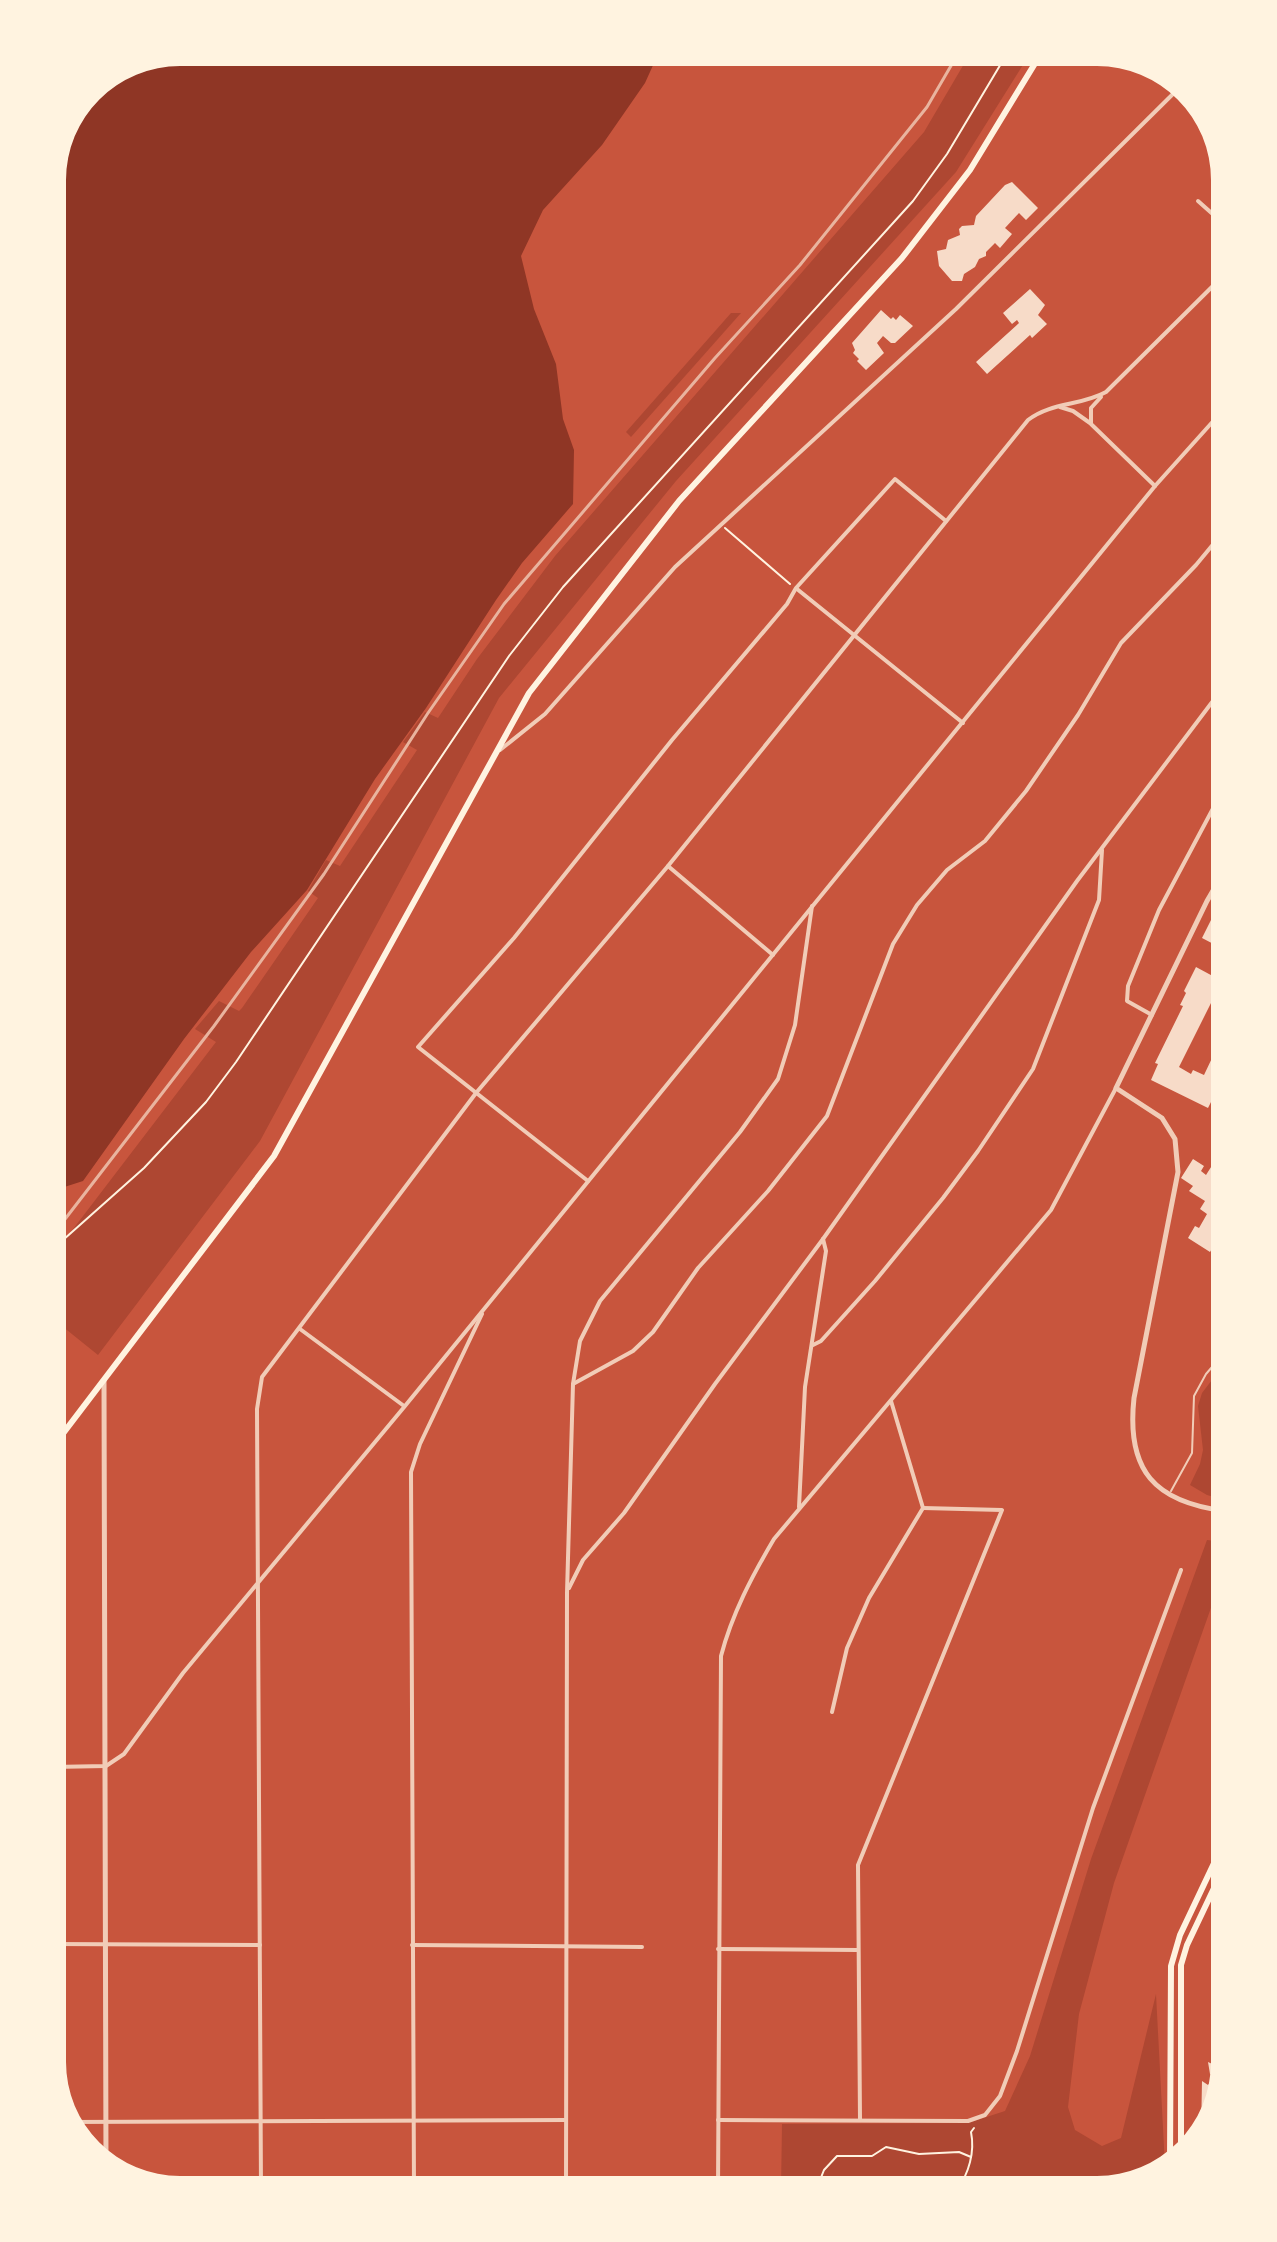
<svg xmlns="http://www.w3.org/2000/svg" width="1277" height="2242" viewBox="0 0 1277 2242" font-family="'Work Sans',sans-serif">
  <rect width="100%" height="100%" fill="#c8553d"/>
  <g fill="#ae4732">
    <path d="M971,52H1031L956,172L676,481L499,698L260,1141L98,1355L52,1318V1228L67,1237L216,1042L195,1029L219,1001L239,1011L242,1008L318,898L308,891L326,860L340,866L417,750L403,742L425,712L438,718L477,659L555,556L924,132Z"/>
    <path d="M731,313H741L631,437L626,432Z"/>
    <path d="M1225,1363V1500L1207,1495L1190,1485L1200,1464L1203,1450L1198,1406L1202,1393Z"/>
    <path d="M1207,1540L1225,1542V1568L1114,1883L1079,2014L1068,2107L1075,2130L1102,2146L1121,2138L1156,1994L1165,2166L1153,2177L1096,2190H781L782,2124L968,2123L1005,2111L1030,2056L1091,1859Z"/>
  </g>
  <path fill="#8f3625" d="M181,52H659L645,83L602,145L543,210L521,256L534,309L556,364L563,419L574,450L573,504L522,563L496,600L426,708L375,779L307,890L251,952L184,1039L83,1181L52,1191V173L90,89Z"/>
  <g fill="#f7dbc8">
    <path d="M1012,182L1038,208L1026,220L1019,213L1005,228L1012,234L1000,248L995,243L986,252V256L979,259L975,267L964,274L962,281H952L939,266L937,251L946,249L948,240L960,235L959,229L962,226L974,225L976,216L1005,185Z"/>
    <path d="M1030,289L1045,305L1038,315L1047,324L1032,338L1030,335L987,374L976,362L1019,323L1017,320L1012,324L1003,313Z"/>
    <path d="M881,310L891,319L893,317L896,320L900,315L913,326L895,343H891L883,336L877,343L884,353L866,370L857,361L859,359L853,353L855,350L852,343Z"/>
    <path d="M1225,909V950L1202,938L1211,920L1217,924Z"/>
    <path d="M1196,967L1222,981L1179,1067L1191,1074L1193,1070L1204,1075L1213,1056L1225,1062V1074L1208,1108L1151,1080L1158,1064L1155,1063L1183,1006L1180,1005L1186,993L1184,991Z"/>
    <path d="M1225,1155V1228L1210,1252L1188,1238L1195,1226L1199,1228L1207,1214L1200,1209L1205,1201L1189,1191L1193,1186L1181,1178L1193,1159L1204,1166L1201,1171L1206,1175L1218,1156L1223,1159Z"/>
    <path d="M1208,2062L1223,2069L1201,2134L1202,2081L1208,2085L1214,2076L1210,2074Z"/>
  </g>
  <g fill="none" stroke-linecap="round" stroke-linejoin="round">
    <g stroke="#fff3e0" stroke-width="2">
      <path d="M725,528L790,584"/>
      <path d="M52,1232L63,1240L144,1168L206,1102L236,1062L509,656L563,587L913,201L947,154L1008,52"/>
      <path d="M816,2190L824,2170L837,2156H872L886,2147L919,2154L959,2152L971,2157"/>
      <path d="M957,2190C969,2173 975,2152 971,2132L974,2128"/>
    </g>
    <path stroke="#f1ccb7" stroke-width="2" d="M1171,1491L1192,1453L1194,1396L1206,1374L1225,1352"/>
    <g stroke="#f1ccb7" stroke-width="4">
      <path d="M1198,201L1225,225"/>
      <path d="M1101,397L1091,408V424L1155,486"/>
      <path d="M1060,407L1073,411L1090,423"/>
      <path d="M797,589L963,723"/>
      <path d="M500,750L545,714L675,567L956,309L1180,87"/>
      <path d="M1225,754L1221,731L1225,715"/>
      <path d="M668,866L773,955"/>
      <path d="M1152,1015L1127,1001L1128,986L1159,910L1225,786"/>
      <path d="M588,1181L418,1047L514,938L672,740L787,604L796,588L895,479L946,521"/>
      <path d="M300,1329L404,1406"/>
      <path d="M813,1345L821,1341L875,1281L943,1198L978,1151L1033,1069L1099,900L1102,850"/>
      <path d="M573,1384L633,1351L653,1332L698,1268L768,1191L827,1116L893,944L917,905L947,870L985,841L1026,791L1078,715L1121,643L1196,565L1225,530"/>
      <path d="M799,1507L805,1387L826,1251L823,1239"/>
      <path d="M569,1588L583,1560L624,1513L715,1384L823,1239L1077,881L1225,685"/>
      <path d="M832,1712L847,1648L869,1598L923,1508L891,1401"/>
      <path d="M52,1767L106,1766L124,1754L183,1673L405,1406L1155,486L1225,408"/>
      <path d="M52,1944L260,1945"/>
      <path d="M412,1945L642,1947"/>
      <path d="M718,1949L858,1950"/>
      <path d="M718,2120L968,2121L985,2115L1000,2096L1017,2051L1093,1808L1181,1570"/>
      <path d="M860,2120L858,1865L1002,1510L923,1508"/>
      <path d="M68,2122L566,2120"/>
      <path d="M261,2190L257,1409L262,1377L476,1093L668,866L1028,420C1051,402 1081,406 1106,392L1225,274"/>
      <path d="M414,2190L411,1472L420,1444L482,1314"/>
      <path d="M566,2190L567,1593L573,1384L580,1341L600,1301L740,1132L778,1079L795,1025L812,906"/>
      <path d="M718,2190L721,1656C732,1614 752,1576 774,1539L1051,1210L1116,1088"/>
    </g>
    <g stroke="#f1ccb7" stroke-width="5">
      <path d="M104,1381L106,2164"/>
      <path d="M1225,1511C1155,1502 1126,1471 1134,1398L1178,1172L1175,1139L1162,1118L1116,1088L1207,901L1225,870"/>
    </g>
    <g stroke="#fff3e0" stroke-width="6">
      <path d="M52,1448L274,1156L529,693L679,501L902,258L970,170L1042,52"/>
      <path d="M1181,2152V1965L1187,1945L1225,1865"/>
      <path d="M1170,2162L1171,1966L1180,1935L1225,1840"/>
    </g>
    <path stroke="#e9b49f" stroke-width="3" d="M52,1236L214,1026L324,874L428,713L504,604L715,358L800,265L927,107L959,52"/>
  </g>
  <path d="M0 0H1277V2242H0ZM180 66H1097A114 114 0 0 1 1211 180V2062A114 114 0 0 1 1097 2176H180A114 114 0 0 1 66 2062V180A114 114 0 0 1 180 66Z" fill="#fff3e0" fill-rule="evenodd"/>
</svg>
